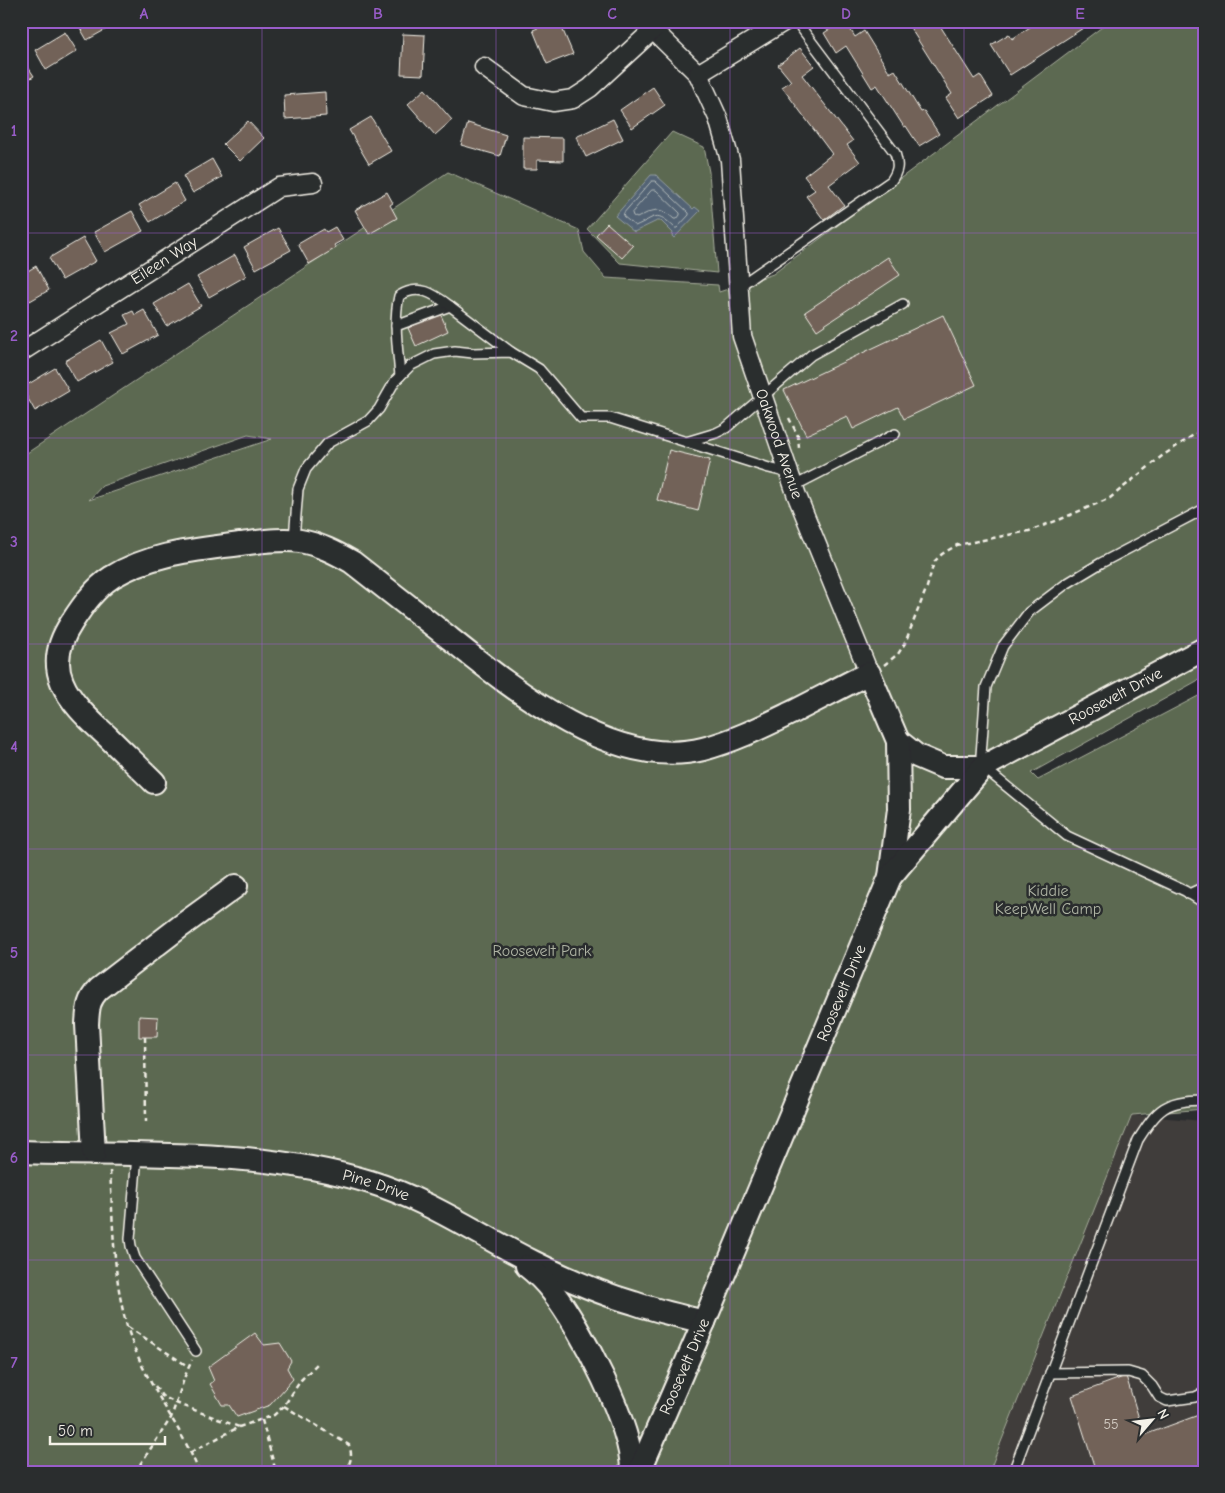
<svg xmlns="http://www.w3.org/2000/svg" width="1225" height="1493" viewBox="0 0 1225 1493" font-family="'Comic Neue',sans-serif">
  <rect width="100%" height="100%" fill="#2a2d2e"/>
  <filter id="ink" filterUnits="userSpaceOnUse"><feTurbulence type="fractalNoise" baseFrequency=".02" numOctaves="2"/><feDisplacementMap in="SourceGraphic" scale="10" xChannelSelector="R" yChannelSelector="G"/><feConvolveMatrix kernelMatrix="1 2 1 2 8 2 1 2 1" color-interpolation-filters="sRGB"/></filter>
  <g filter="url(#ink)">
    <path fill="#403d3b" d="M1132,1115L1204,1121V1472H989Z"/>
    <g fill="#5b6951" stroke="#a8ad9c" fill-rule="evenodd">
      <path d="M1110,21H1204V677L1031,773L1038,780L1204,693V1109L1132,1115L989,1472H21V457L448,172L579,230L584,252L606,278L718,285L719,292L773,274ZM248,435L272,439L89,500L102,486Z"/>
      <path d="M672,132L704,147L709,172L717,273L620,263L587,229Z"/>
    </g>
    <path fill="#526474" stroke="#939ca2" d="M651,175H656L693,209L695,207L700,211L674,238L672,236L673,233L661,221H657L634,232L615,216Z"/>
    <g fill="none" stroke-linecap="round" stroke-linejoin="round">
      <g stroke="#b3b9ba" stroke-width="1">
        <path d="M652,181H655L689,213V215L677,228H675C655,209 657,217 635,226L623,216L624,213Z"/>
        <path d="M652,190H656L680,213V215L677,219H674C659,205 653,210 637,218L633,216L632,213Z"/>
      </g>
    </g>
    <g fill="#726259" stroke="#f4f1e8">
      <path d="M76,21H119V22L87,40Z"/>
      <path d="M555,21H559L573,54L547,64L533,30Z"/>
      <path d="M842,21H845L855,37L864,31L890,73L895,70L921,112L924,111L939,134L919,146L906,126L904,127L877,85L872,88L846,46L836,53L824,33Z"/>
      <path d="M906,21H937L974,79L980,75L993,96L959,118L946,98L952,94Z"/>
      <path d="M1039,21H1094L1010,75L991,45L1009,34L1012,39Z"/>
      <path d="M65,32L77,51L46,70L35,50Z"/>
      <path d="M403,34L425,35L423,75L401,74Z"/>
      <path d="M800,48L814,66L802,75L853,141L847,145L860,162L829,185L844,205L824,220L806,196L815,190L804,176L832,154L782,87L791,81L778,65Z"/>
      <path d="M21,58H22L34,76L21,84Z"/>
      <path d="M653,87L665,105L632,128L620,110Z"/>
      <path d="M425,89L452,120L435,135L408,104Z"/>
      <path d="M325,92L326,116L285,119L284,95Z"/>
      <path d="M371,117L391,151L369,164L349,130Z"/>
      <path d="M613,119L623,139L586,157L576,137Z"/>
      <path d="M248,121L264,138L240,161L223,144Z"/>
      <path d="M468,123L506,135L500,156L461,145Z"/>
      <path d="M523,137L563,138V161L537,160V169H523Z"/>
      <path d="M212,159L222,177L193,193L183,176Z"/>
      <path d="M175,183L185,201L150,222L139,205Z"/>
      <path d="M387,192L393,203L390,205L397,218L369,234L355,210Z"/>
      <path d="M132,211L143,231L105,252L94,232Z"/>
      <path d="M607,223L633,246L622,258L596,235Z"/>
      <path d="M335,227L343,240L334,245L336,248L309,264L298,244L324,229L326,232Z"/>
      <path d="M278,228L291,250L256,269L244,247Z"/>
      <path d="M83,238L96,261L62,280L49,258Z"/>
      <path d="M235,255L246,276L209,297L197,277Z"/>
      <path d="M888,257L900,275L817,330L805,312Z"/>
      <path d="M36,266L49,290L30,301L28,298L21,301V275Z"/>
      <path d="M188,284L201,306L167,326L154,304Z"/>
      <path d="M144,310L158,335L123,354L111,333L129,324L124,315L133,311L135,315Z"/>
      <path d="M440,313L448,331L416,346L408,328Z"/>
      <path d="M943,315L976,385L904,419L898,407L853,429L847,416L806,435L784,390Z"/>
      <path d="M101,340L113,362L77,382L65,361Z"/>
      <path d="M55,368L69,391L35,411L22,388Z"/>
      <path d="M669,450L710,460L698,511L657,500Z"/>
      <path d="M139,1016L158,1017L157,1037H139Z"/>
      <path d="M255,1333L264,1345L280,1343L291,1361L287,1368L293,1379L270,1405L237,1417L229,1405H222L210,1384L214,1381L208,1367Z"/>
      <path d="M1126,1376L1144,1435L1204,1413V1472H1096L1072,1396Z"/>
    </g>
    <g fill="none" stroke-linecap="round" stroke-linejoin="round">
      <g stroke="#f4f1e8" stroke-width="12">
        <g id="service">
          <path d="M738,287L891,181C898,171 899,165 895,153L796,21"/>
          <path d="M396,326L450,306L511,352"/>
          <path d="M400,376C398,350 393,322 399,296C419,283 434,294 450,306"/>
          <path d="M686,442L716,433L726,428L811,355L903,304"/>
          <path d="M794,486L895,434"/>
          <path d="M1204,509L1101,563L1066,584L1029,612L1003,646L986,687L981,755L983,767L1067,836L1185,891L1204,903"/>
          <path d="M294,539L298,489L306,469L328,443L368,421L379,409L395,381L410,366L434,354L455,351L473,353L511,352L539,369L581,418H610L769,468L789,473"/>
          <path d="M1189,894L1204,887"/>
          <path d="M137,1155L130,1239L131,1246L135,1258L196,1351"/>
          <path d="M1050,1373L1128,1372L1142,1376L1152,1386L1159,1397L1167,1401L1195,1397L1204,1393"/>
          <path d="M1013,1472L1138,1140C1157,1109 1166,1100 1204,1100"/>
        </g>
      </g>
      <g stroke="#f4f1e8" stroke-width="21">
        <g id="minor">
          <path id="s1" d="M644,21L698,74L718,118L730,160L742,336L797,496L869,673"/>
          <path d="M484,67L524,96L553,102L573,99L590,88L653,30"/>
          <path d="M698,74L785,21"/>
          <path id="s2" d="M21,352L279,187L313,183"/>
        </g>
      </g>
      <g stroke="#f4f1e8" stroke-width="26">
        <g id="tertiary">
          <path d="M898,741L917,756L943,767H983"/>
          <path d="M154,782C139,767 123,752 108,737C91,721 71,704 62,682C53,661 60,640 72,622C83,605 95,588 112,577C151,553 196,550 240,544C259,542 280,538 300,541C319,544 336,553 352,562C384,587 416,612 448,637C514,690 613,771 703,749C734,741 762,727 791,713C817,700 843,686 869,673L898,741L899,809L890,877"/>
          <path id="s3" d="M21,1152C137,1156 258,1148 370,1182C429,1200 479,1235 533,1262C565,1278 599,1293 634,1303C657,1311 681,1316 704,1322"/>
          <path d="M94,1154L87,1024C88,1008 88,1000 99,989L181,926L236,886"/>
          <path d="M527,1266C536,1273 545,1282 552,1291C580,1326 633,1427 632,1472"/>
          <path id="s4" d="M639,1472L704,1322L890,877L983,767L1204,649"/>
        </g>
      </g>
      <g stroke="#f4f1e8" stroke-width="2.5" stroke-dasharray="5 4" stroke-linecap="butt">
        <path d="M789,418L798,436L799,448"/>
        <path d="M884,665L898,654L905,643L927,587L934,562L942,554L957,545L1029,531L1061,519L1110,498L1162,456L1204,428"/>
        <path d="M145,1037L146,1122"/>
        <path d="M110,1171C114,1232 112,1297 137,1354C154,1395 183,1430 199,1472"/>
        <path d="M128,1327L189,1367"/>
        <path d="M155,1386L162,1396L176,1403L239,1427"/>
        <path d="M284,1406L349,1445C353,1456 351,1464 343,1472"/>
        <path d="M262,1420L276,1472"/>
        <path d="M191,1452L239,1427L274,1415L284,1406L301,1380L318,1363"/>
        <path d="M135,1472L171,1418L185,1376L192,1360"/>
      </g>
      <use href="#service" stroke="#2a2d2e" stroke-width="9"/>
      <use href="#minor" stroke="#2a2d2e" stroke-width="18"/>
      <use href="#tertiary" stroke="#2a2d2e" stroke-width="22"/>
    </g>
  </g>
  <path fill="none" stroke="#995dc9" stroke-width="1" stroke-opacity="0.55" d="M262,21V1472M496,21V1472M730,21V1472M964,21V1472M21,233H1204M21,438H1204M21,644H1204M21,849H1204M21,1055H1204M21,1260H1204"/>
  <g text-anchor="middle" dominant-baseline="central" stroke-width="5" stroke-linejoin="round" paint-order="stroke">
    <g font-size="14" fill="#d4cdc4">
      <text x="1111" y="1424">55</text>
    </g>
    <g font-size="16" fill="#f4f1e8" stroke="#2a2d2e">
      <text stroke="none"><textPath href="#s2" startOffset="170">Eileen Way</textPath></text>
      <text stroke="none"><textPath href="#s1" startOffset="458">Oakwood Avenue</textPath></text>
      <text stroke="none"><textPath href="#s4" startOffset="940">Roosevelt Drive</textPath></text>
      <text stroke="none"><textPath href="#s4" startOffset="520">Roosevelt Drive</textPath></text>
      <text stroke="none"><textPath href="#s3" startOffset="358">Pine Drive</textPath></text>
      <text stroke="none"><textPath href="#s4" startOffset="115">Roosevelt Drive</textPath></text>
    </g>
    <g font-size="16" fill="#afb4a4" stroke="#2a2d2e">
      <text x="1048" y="891">Kiddie<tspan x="1048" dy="18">KeepWell Camp</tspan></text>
      <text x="542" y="951">Roosevelt Park</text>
    </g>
  </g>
  <rect width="1225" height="1493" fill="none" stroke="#2a2d2e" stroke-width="55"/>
  <g transform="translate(1152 1420) rotate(62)" stroke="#2a2d2e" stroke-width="4" paint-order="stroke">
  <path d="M0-4L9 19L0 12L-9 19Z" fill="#f4f1e8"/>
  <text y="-8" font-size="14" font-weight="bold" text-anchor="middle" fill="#f4f1e8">N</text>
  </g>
  <path d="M50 1436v8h115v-8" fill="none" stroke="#f4f1e8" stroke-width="2.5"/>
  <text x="58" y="1436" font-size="15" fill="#f4f1e8" stroke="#2a2d2e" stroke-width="4" paint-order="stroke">50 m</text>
  <rect x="28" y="28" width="1170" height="1438" fill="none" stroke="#995dc9" stroke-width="2"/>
  <g font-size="16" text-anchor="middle" font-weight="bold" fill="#995dc9">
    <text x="144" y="19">A</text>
    <text x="378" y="19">B</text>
    <text x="612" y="19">C</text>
    <text x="846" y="19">D</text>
    <text x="1080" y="19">E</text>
    <text x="14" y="136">1</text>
    <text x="14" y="341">2</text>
    <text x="14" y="547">3</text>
    <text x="14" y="752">4</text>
    <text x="14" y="958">5</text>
    <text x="14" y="1163">6</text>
    <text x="14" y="1368">7</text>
  </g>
</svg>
